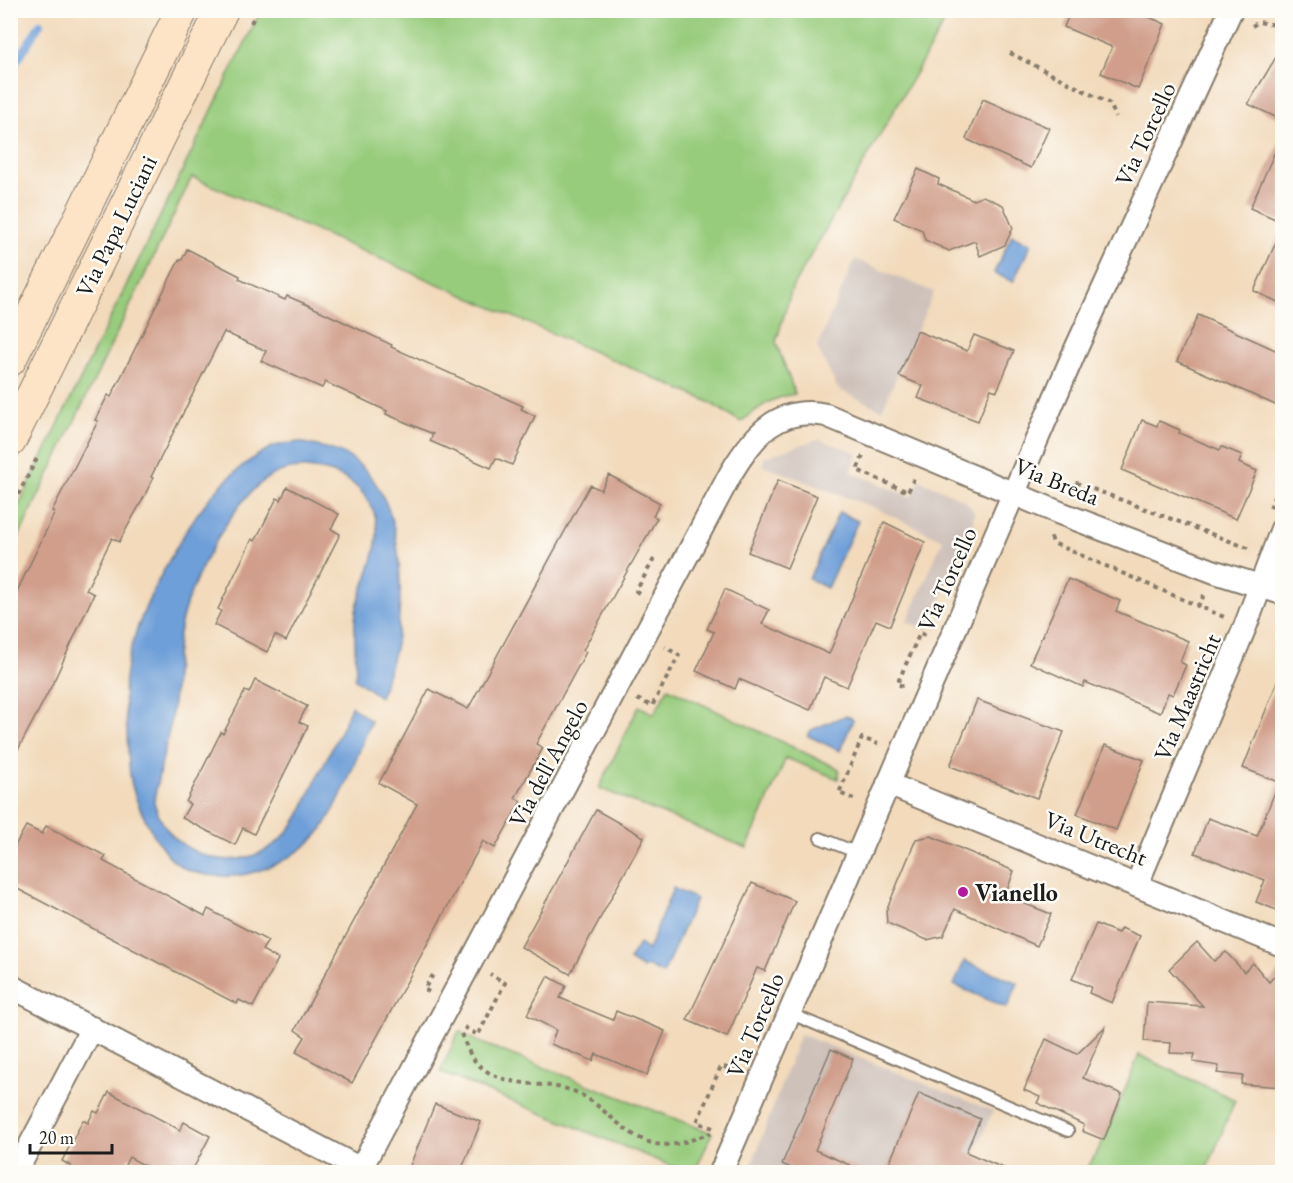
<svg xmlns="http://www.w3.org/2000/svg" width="1293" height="1183" viewBox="0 0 1293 1183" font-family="'EB Garamond',serif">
  <rect width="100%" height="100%" fill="#fdfcf7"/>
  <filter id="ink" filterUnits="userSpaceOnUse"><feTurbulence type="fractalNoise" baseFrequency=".0167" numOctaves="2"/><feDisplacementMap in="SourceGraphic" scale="12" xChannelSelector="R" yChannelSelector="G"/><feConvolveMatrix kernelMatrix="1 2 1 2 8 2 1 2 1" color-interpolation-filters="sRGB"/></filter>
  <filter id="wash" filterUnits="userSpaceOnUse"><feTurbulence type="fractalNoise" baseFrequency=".008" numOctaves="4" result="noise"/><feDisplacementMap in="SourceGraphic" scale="24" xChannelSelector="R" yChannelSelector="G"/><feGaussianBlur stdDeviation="1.35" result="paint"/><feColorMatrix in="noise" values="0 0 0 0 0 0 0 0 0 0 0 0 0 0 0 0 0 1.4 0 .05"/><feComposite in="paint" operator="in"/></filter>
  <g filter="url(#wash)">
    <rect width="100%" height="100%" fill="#f2dabb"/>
    <g fill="#cec1ba">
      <path d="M855,259L934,292L882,410L838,389L817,347Z"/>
      <path d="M818,439L858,453L851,472L911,497L920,480L966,501L974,512L973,522L928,630L907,622L943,540L877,509L762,465L765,457Z"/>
      <path d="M800,1034L993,1111L966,1172H749Z"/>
    </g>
    <g fill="#98cc7d" stroke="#5a744c" stroke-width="1.5">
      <path d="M261,10H951V11L792,288L776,342L795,394C772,397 758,408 741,422L707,401L192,177L11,553V521Z"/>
      <path d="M668,688L839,769L838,779L786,758L747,848L599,788L639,706L654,714Z"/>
      <path d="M459,1031L479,1042L712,1133L695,1172H686L440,1072Z"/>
      <path d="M1139,1055L1235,1100L1206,1172H1085L1104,1140Z"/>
    </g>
    <g fill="#6e9fd8" stroke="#455e7a" stroke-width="1.5">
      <path d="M1012,235L1031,244L1013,282L994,273Z"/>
      <path d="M299,442C316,446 337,449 352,459C405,495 404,587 396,644C393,661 385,680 380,697L355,679C358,655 351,632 357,607C364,577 386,542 373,510C365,490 347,476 326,471C311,468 297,466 282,471C242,484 206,556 191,592C173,633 177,671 172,713C168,743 158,772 154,802C161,828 176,844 201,854C236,868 271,855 293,825C303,812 308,795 316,780C328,756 341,732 351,706L371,721C357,756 344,796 323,828C306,851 274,868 247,874C228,878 202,877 184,868C161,857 136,806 131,781C128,765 128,748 127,732C125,714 123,695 125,677C131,631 155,584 179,543C200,505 232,467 272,447C280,444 291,443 299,442Z"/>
      <path d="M839,512L858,521L827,588L809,579Z"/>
      <path d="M844,716L850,717L853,720L840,751L808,736L811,730Z"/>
      <path d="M673,888L696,899L663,974L647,966L643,969L629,960L639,944L648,950Z"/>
      <path d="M964,961L1018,983L1007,1008L954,985Z"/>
    </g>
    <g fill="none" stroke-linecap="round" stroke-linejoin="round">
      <path stroke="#6e9fd8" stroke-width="8" d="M10,72L40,24"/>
    </g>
    <g id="blocks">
      <g fill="#d09e8a">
        <path d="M1071,10H1133L1165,24L1138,89L1101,73L1112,47L1064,27Z"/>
        <path d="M1282,47V120L1248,104Z"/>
        <path d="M983,99L1049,128L1031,168L966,139Z"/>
        <path d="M1282,136V222L1250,208Z"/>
        <path d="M918,169L939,179L938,184L974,200L983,196L1003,205L1013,228L1005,245L980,256L975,241L949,251L925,240L922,230L894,218Z"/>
        <path d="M1282,229V304L1254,291Z"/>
        <path d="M187,249L240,276L239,279L285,300L287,296L308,305L392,345L391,347L523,406L521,409L535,416L512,465L496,458L491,468L430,441L433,434L386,414L387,411L325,382L322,388L261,361L266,351L224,332L151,477L153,478L144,497L119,542L112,538L86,590L94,594L52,685L10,765V606L55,512L52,511L98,421L95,420L108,395L111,397L179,260H182Z"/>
        <path d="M1198,315L1282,353V408L1177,361Z"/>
        <path d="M917,331L967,351L974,335L1014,351L997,391L991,389L978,421L918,398L923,386L899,376Z"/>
        <path d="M1142,420L1157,426L1159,421L1180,430L1179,433L1220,450L1222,447L1242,455L1239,463L1257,471L1236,519L1122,470Z"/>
        <path d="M609,475L660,503L653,516L657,518L583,650L586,652L536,744L543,748L515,798L521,801L495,848L483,841L352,1083L296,1052L305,1037L295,1030L417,804L379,783L429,689L468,709L590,485L601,490Z"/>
        <path d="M778,480L817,496L787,568L748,552Z"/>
        <path d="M287,487L339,514L331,529L340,534L286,641L275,635L267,652L214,625L221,611L218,609L252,539L255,541L277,498L281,500Z"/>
        <path d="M884,522L925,542L890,626L876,620L847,687L824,677L810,710L739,679L735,689L696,671L714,632L707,629L725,589L769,610L762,624L829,654Z"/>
        <path d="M1068,579L1120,601L1116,611L1188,641L1180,662L1186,665L1173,695L1168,693L1160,713L1085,682L1083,687L1030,663Z"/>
        <path d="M1281,672L1282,673V912L1256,902L1265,880L1195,853L1208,818L1257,836L1279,782L1243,768Z"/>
        <path d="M255,680L307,706L299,722L308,726L254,834L243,828L235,845L182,818L190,804L186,802L221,732L223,734L245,691L249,693Z"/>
        <path d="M977,700L1064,732L1037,798L950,766Z"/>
        <path d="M1105,745L1144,760L1116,830L1077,814Z"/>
        <path d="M596,810L644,837L570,974L521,947Z"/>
        <path d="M26,826L42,834L46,826L106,856L103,861L205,916L208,909L268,941L262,950L278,959L253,1007L239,1000L237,1004L10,885V855Z"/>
        <path d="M931,836L1014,871L1005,896L1051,914L1037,946L955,909L943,936L927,940L887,923L886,911L916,839Z"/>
        <path d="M752,883L795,901L765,971L757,968L727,1037L687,1020Z"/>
        <path d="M1096,924L1118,933L1121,928L1140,936L1112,1003L1089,993L1091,987L1072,979Z"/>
        <path d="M1197,942L1214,961L1226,952L1244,972L1253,963L1269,982L1282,968V1087L1241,1084L1243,1076L1217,1073L1219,1066L1193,1062L1195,1054L1170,1053L1171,1043L1144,1041L1147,1002L1203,1006L1169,969Z"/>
        <path d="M548,976L566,986L560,998L613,1020L616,1011L665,1031L647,1075L596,1054L593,1061L551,1044L556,1030L527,1015Z"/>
        <path d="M1106,1026L1083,1078L1122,1094L1104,1140L1082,1131L1084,1125L1037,1103L1040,1097L1024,1090L1046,1039L1077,1054Z"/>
        <path d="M831,1049L853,1059L815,1150L868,1173H802L782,1164Z"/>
        <path d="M109,1092L180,1130L184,1122L210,1136L191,1173H158L129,1157L121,1173H67L71,1166L62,1161L83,1120L88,1123L94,1111L98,1113Z"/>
        <path d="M919,1093L980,1119L966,1152L1015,1173H885Z"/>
        <path d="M435,1104L481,1122L460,1173H421L409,1168Z"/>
      </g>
    </g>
  </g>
  <g filter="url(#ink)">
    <use href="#blocks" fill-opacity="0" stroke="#877b6c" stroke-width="1.5"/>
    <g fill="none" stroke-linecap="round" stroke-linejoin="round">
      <g stroke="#877b6c" stroke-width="14">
        <g id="service">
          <path d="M820,838L858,853"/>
          <path d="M789,1013L1068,1131"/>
        </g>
      </g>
      <g stroke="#877b6c" stroke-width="26">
        <g id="minor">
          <path d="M888,784L1282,945"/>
          <path d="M1137,884L1245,627L1282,529"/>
          <path d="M10,986L361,1169"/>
          <path d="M16,1172L92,1028"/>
          <path d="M359,1172L731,473C753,436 778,405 826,415L1060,513L1215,572L1282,593"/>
          <path d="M721,1172L1075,351L1231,10"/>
        </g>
      </g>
      <g stroke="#877b6c" stroke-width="34">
        <g id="secondary">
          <path d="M10,360L182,10"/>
          <path d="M10,441L222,10"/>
        </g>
      </g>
      <g stroke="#877b6c" stroke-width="4" stroke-dasharray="4.5 4.5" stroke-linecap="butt">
        <path d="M251,23L257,10"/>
        <path d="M1252,26L1259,22L1281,26L1282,22"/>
        <path d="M1010,53L1110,104L1116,117"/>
        <path d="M863,456L857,470L908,492L914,478"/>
        <path d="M1072,492L1077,483L1248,548"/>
        <path d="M1270,508L1282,475"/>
        <path d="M10,511L37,458"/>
        <path d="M1051,537L1053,543L1198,606"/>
        <path d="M639,593L636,591L654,559"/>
        <path d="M1204,595L1198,606L1224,617"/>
        <path d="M903,686L897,684L920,633L925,635"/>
        <path d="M637,699L652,706L679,655L665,647"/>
        <path d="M854,799L839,793L862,738L878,744"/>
        <path d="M429,992L424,989L433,975"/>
        <path d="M464,1027L478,1035L505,983L490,974"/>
        <path d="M461,1034C465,1042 469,1055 476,1062C503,1092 548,1078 580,1094C606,1108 624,1135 652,1143C671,1149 693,1139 711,1133"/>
        <path d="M713,1128L697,1122L721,1066L739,1072"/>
      </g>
      <use href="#service" stroke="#fff" stroke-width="10"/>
      <use href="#minor" stroke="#fff" stroke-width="22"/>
      <use href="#secondary" stroke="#fee4c6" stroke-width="32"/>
    </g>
  </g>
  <circle fill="#b5179e" stroke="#fdfcf7" stroke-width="2" cx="963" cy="892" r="6"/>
  <g text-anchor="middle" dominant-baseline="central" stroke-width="5" stroke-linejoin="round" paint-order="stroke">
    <g font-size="24" fill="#1c1c1c" stroke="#fdfcf7">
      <text transform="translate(1145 134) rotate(-65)">Via Torcello</text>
      <text transform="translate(116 226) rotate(-64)">Via Papa Luciani</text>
      <text transform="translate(1057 481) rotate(22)">Via Breda</text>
      <text transform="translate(947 579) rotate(-66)">Via Torcello</text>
      <text transform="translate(1187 697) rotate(-67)">Via Maastricht</text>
      <text transform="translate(548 763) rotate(-62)">Via dell'Angelo</text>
      <text transform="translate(1096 838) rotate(22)">Via Utrecht</text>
      <text transform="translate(755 1025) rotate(-67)">Via Torcello</text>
    </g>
    <g font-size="24" font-weight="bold" fill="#1c1c1c" stroke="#fdfcf7" text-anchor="start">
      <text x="975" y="892">Vianello</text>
    </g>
  </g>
  <rect width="1293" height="1183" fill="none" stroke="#fdfcf7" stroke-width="36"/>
  <path d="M30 1144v9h82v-9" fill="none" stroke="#1c1c1c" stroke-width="3"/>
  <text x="39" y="1144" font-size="18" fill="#1c1c1c" stroke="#fdfcf7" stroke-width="4.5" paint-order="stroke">20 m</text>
</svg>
